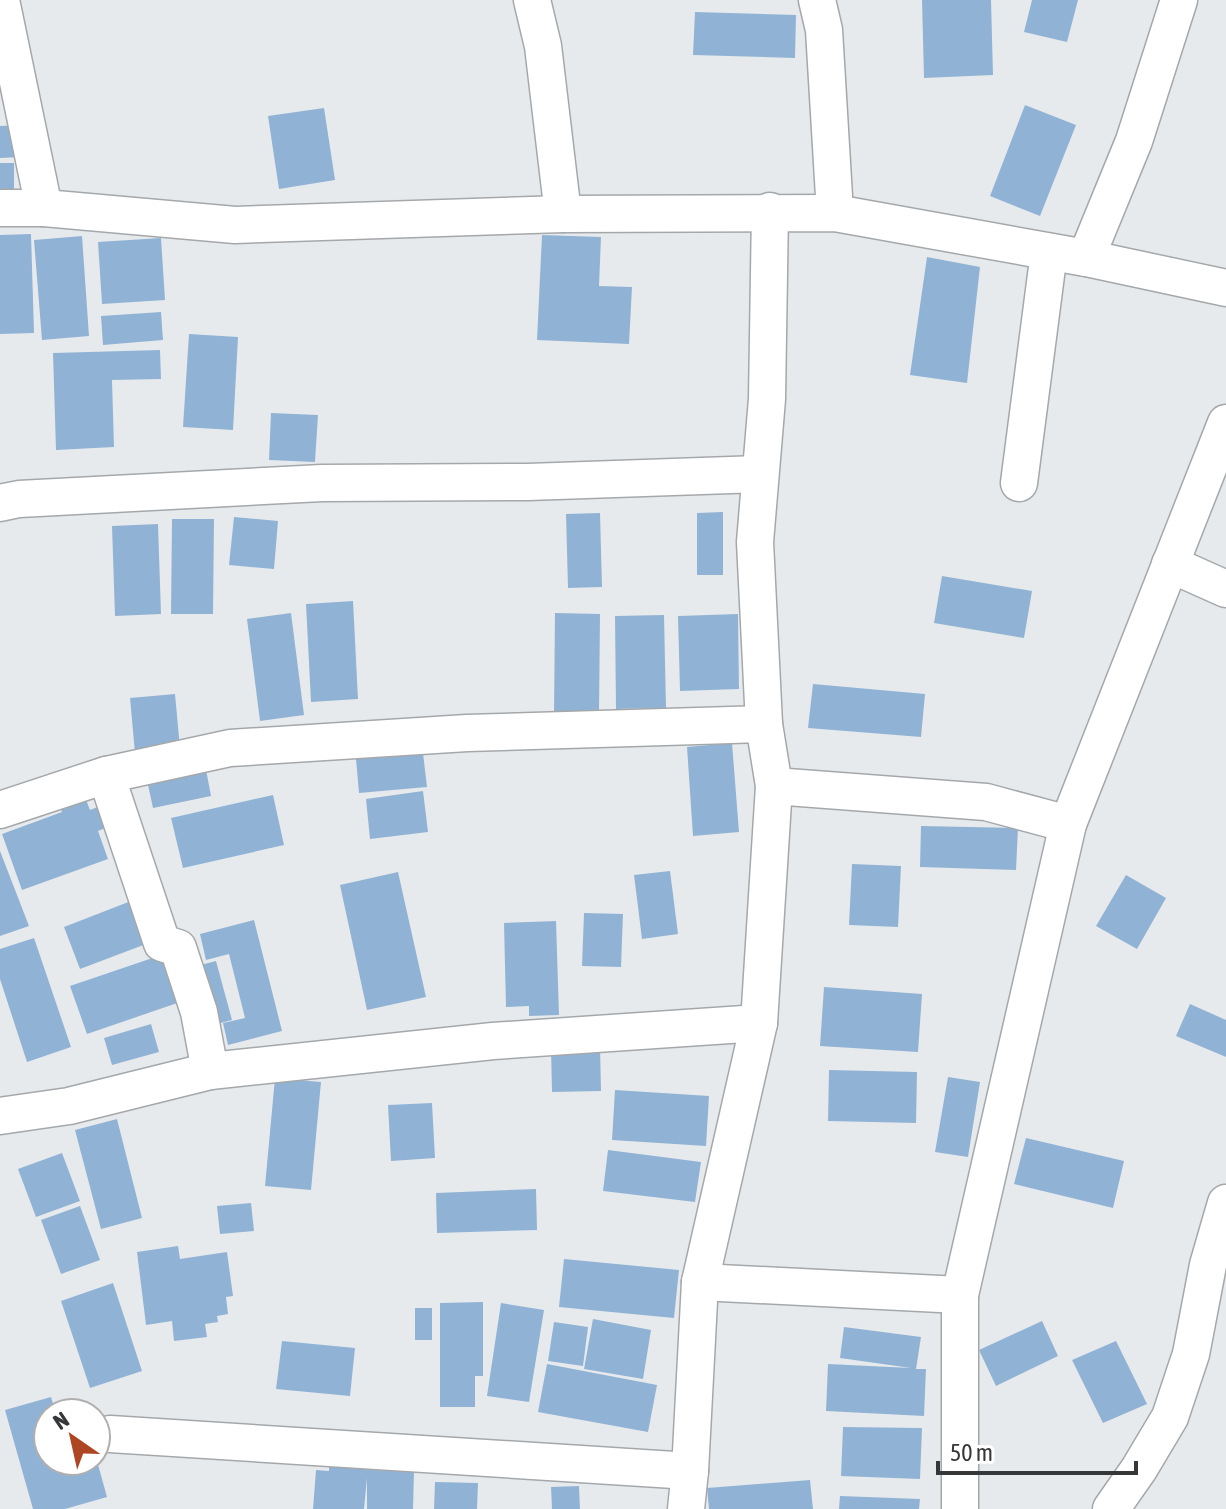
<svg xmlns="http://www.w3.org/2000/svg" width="1226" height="1509" viewBox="0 0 1226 1509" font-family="'Asap Condensed',sans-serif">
  <rect width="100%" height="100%" fill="#e7eaec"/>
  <g fill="#90b3d5">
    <path d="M922,0H991L993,75L924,78Z"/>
    <path d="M1032,0H1078L1067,42L1024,32Z"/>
    <path d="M695,12L796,15L795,58L693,55Z"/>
    <path d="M1025,105L1076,125L1040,216L990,196Z"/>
    <path d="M324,108L335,180L279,189L268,116Z"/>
    <path d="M20,125L22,157L0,158V126Z"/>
    <rect x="0" y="163" width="14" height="28"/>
    <path d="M31,234L34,333L0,334V235Z"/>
    <path d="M542,235L601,237L599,286L632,287L629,344L537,340Z"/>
    <path d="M82,236L89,336L42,340L34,240Z"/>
    <path d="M161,238L165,300L102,304L98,242Z"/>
    <path d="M927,257L980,267L967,383L910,375Z"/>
    <path d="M161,312L163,340L103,345L101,316Z"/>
    <path d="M189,334L238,337L233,430L183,427Z"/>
    <path d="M160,350L161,379L112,380L114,447L56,450L53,353Z"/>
    <path d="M271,413L318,415L315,462L269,460Z"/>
    <path d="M723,512V575H697V513Z"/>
    <path d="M600,513L602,587L568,588L566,514Z"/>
    <path d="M234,517L278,521L274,569L229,565Z"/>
    <path d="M172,519H214L213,614H171Z"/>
    <path d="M158,524L161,614L115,616L112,526Z"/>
    <path d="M942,576L1032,591L1024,638L934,623Z"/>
    <path d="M353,601L358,699L311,702L306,604Z"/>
    <path d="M291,613L304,715L260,721L247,619Z"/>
    <path d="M555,613L600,614L599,714L554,713Z"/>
    <path d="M738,614L739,689L680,691L678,616Z"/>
    <path d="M664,615L666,708L616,709L615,616Z"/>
    <path d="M813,684L925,694L921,737L808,728Z"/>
    <path d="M175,694L180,748L135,753L130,698Z"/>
    <path d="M732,743L739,832L693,836L687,747Z"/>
    <path d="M423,753L427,787L359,793L356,759Z"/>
    <path d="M204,759L211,796L153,808L145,771Z"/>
    <path d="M423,791L428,832L370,839L366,799Z"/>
    <path d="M83,792L90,810L103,805L110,826L98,831L108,859L22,890L2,834L62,812L58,802Z"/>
    <path d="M273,795L284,845L183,868L171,818Z"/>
    <path d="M921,826L1018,828L1016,870L920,867Z"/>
    <path d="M0,851L29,926L0,936Z"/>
    <path d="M852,864L901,866L898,927L849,925Z"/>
    <path d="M670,871L678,934L642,939L634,875Z"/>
    <path d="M398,872L426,997L367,1010L340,885Z"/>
    <path d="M1126,875L1166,898L1137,949L1096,926Z"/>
    <path d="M131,901L146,944L80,969L64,927Z"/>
    <path d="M584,913L623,914L621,967L582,966Z"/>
    <path d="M254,920L282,1031L228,1045L223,1023L245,1018L229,954L206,960L200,934Z"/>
    <path d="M556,921L559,1015L529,1016V1006L506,1007L504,923Z"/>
    <path d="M34,938L71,1047L27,1062L0,979V949Z"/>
    <path d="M173,951L189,999L87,1034L70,986Z"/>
    <path d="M216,961L232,1020L213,1025L197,966Z"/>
    <path d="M824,987L922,994L918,1052L820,1046Z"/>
    <path d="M1190,1004L1226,1020V1057L1176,1036Z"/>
    <path d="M151,1024L159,1052L112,1065L104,1038Z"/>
    <path d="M600,1047L601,1091L552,1092L551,1048Z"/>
    <path d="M829,1070L917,1072L916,1123L828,1121Z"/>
    <path d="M948,1077L980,1082L968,1157L935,1152Z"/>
    <path d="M275,1078L321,1082L311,1190L265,1186Z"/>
    <path d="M615,1090L709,1096L706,1146L612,1140Z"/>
    <path d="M432,1103L435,1158L391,1161L388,1105Z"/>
    <path d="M117,1119L142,1218L101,1229L75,1130Z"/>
    <path d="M1026,1138L1124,1161L1113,1208L1014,1184Z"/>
    <path d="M608,1150L701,1162L695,1202L603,1191Z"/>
    <path d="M62,1153L80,1201L36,1217L18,1169Z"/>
    <path d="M536,1189L537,1230L437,1233L436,1193Z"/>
    <path d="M251,1203L254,1231L220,1234L217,1206Z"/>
    <path d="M80,1206L100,1260L61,1274L41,1220Z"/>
    <path d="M178,1246L180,1259L227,1252L233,1296L226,1297L228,1314L217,1316L218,1322L205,1324L207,1337L174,1341L172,1321L146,1325L137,1252Z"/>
    <path d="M564,1259L679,1270L674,1318L559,1307Z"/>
    <path d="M113,1283L142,1371L90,1388L61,1301Z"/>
    <path d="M483,1302V1376H475V1407H440V1303Z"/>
    <path d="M501,1303L544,1310L529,1402L487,1396Z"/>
    <rect x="415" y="1308" width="17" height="32"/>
    <path d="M593,1319L651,1330L643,1379L584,1369Z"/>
    <path d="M1042,1321L1058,1356L996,1386L979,1350Z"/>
    <path d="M554,1322L588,1327L583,1366L548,1361Z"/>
    <path d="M844,1327L921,1337L916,1369H926L924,1416L826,1411L828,1364L911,1368L840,1358Z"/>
    <path d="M282,1341L355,1348L350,1396L276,1389Z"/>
    <path d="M1116,1341L1147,1404L1103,1423L1072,1360Z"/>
    <path d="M547,1364L657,1385L648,1432L538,1412Z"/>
    <path d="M51,1397L56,1413H48V1461H97L107,1497L65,1509H33L5,1410Z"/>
    <path d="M843,1427L922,1428L920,1479L841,1476Z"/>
    <path d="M329,1465L368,1468V1470L414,1471L413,1509H367V1478L364,1509H313L316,1470L329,1471Z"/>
    <path d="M810,1480L813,1509H709L707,1488Z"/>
    <path d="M435,1482L478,1483L477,1509H434Z"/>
    <path d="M579,1486L580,1509H552L551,1487Z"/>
    <path d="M840,1496L920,1499L919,1509H839Z"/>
  </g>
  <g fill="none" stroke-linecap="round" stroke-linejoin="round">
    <g stroke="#a5a8ab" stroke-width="39">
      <g id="minor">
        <path d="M1,0L44,208"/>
        <path d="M532,0L543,46L563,214"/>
        <path d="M817,0L824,30L835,213"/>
        <path d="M0,208H44L235,225L563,214L835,213L1086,258L1226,288"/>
        <path d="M1086,258L1134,141L1179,0"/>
        <path d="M1019,483L1049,252"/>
        <path d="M0,503L19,499L322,483L528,482L760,474"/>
        <path d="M1170,564L1226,589"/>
        <path d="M106,775L162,943L178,948L199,1012L210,1071"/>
        <path d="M774,786L986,802L1068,824"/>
        <path d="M0,810L106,775L230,748L467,733L764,724"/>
        <path d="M0,1116L69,1106L210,1071L493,1041L759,1023"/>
        <path d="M700,1282L960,1295"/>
        <path d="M110,1434L690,1471"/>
        <path d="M686,1509L690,1471L700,1282L759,1023L774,786L764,724L755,542L767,399L770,211"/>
        <path d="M960,1509V1295L1068,824L1226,423"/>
        <path d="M1111,1509L1139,1469L1170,1417L1191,1354L1208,1265L1226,1203"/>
      </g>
    </g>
    <use href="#minor" stroke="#fff" stroke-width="36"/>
  </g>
  <g transform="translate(72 1437) rotate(326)"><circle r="38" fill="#ffffff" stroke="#afafaf" stroke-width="2"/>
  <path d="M0-6L14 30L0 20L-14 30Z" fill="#ae4624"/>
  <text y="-12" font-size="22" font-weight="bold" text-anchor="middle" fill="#363738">N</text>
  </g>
  <path d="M938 1461v12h198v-12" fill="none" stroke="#363738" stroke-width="4"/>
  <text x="950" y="1461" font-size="24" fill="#363738" stroke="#ffffff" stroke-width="6" paint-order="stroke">50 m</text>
</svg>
